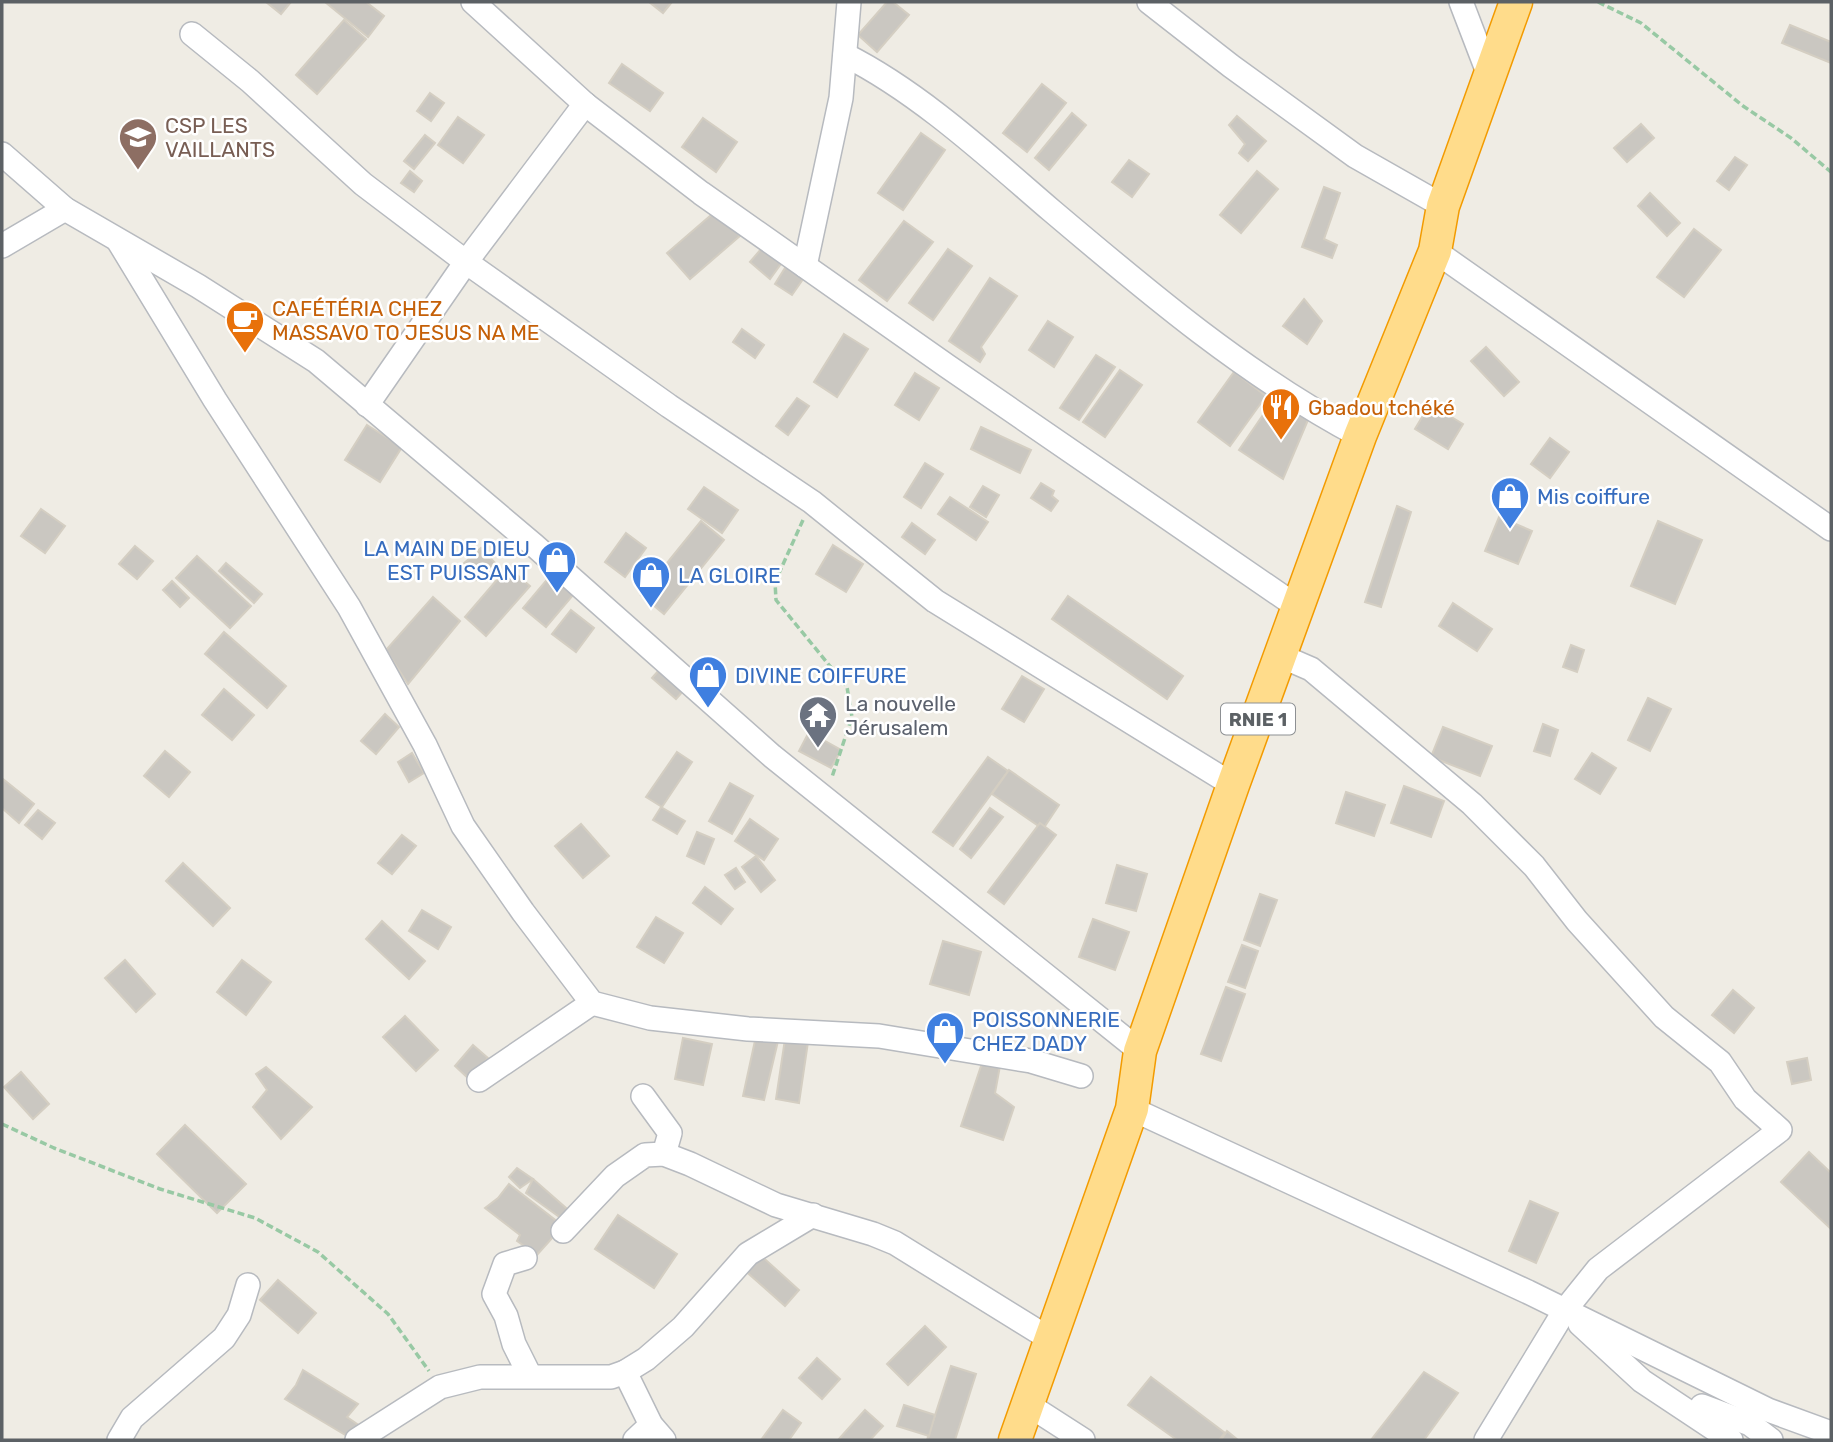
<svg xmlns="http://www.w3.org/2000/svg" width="1833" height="1442" viewBox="0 0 1833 1442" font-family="Rubik,sans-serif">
  <rect width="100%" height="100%" fill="#efece4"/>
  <g fill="#cac7c1" stroke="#d4cec2" stroke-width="2">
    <path d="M266,2H291L281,14Z"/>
    <path d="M325,2H366L384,16L368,37Z"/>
    <path d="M649,2H672L663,13Z"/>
    <path d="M887,2H893L909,15L877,52L858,35Z"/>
    <path d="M344,20L366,39L317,94L296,75Z"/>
    <path d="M1790,25L1831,42V63L1782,43Z"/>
    <path d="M622,64L663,93L650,111L609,83Z"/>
    <path d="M1042,84L1066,103L1027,152L1003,133Z"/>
    <path d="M430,93L444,103L431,121L417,111Z"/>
    <path d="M1072,113L1086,125L1049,170L1035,158Z"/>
    <path d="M1237,116L1266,141L1248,161L1239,153L1245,144L1229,125Z"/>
    <path d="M458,117L484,135L463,163L438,145Z"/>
    <path d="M703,118L737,142L716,172L682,147Z"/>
    <path d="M1641,124L1654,138L1627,162L1614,148Z"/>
    <path d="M921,133L945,150L903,210L878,193Z"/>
    <path d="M425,135L435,143L414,169L404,161Z"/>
    <path d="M1735,157L1747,165L1729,190L1717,181Z"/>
    <path d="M1129,160L1149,174L1132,197L1112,182Z"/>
    <path d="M410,171L422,181L414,192L401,183Z"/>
    <path d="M1257,171L1278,189L1241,233L1220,215Z"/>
    <path d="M1324,187L1340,193L1324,239L1337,245L1332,258L1302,247Z"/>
    <path d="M1650,193L1680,223L1667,236L1638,206Z"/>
    <path d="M717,210L740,236L690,279L667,253Z"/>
    <path d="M904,221L933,242L887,301L859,280Z"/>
    <path d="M1694,229L1721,250L1684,297L1657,277Z"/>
    <path d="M767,242L786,257L770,279L750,262Z"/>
    <path d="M948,249L972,266L933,320L909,303Z"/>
    <path d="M790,260L808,272L792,295L775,284Z"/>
    <path d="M990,278L1017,296L981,347L985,354L980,362L949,341Z"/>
    <path d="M1304,299L1322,321L1307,344L1283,326Z"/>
    <path d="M1048,321L1073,337L1054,367L1029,350Z"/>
    <path d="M742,329L764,345L755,358L733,342Z"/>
    <path d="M844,334L868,349L837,397L814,382Z"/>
    <path d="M1486,347L1519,382L1504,396L1471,361Z"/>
    <path d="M1096,355L1115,367L1079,420L1060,408Z"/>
    <path d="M1120,370L1142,385L1105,437L1083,422Z"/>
    <path d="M1234,372L1266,396L1230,446L1198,422Z"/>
    <path d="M915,373L939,388L919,420L895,405Z"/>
    <path d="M1278,393L1308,420L1283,479L1239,450Z"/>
    <path d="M797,398L809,406L788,435L776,426Z"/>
    <path d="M1430,404L1463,424L1448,449L1415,429Z"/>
    <path d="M367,425L402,447L380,482L345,460Z"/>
    <path d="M981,427L1031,450L1020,473L971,449Z"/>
    <path d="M1550,438L1569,452L1550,478L1531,464Z"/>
    <path d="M925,463L943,474L921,508L904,497Z"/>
    <path d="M1041,483L1054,491L1052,496L1058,501L1051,511L1031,498Z"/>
    <path d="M983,486L999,495L986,517L970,507Z"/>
    <path d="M704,487L738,510L722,533L688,509Z"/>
    <path d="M950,497L988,522L976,540L938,514Z"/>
    <path d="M1397,506L1411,512L1381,607L1365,602Z"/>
    <path d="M41,509L65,526L45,553L21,536Z"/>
    <path d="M1499,517L1532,531L1518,564L1485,551Z"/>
    <path d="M701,521L724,540L664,614L641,595Z"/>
    <path d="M1658,521L1702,540L1675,604L1631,586Z"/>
    <path d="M912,523L935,540L925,554L902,537Z"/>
    <path d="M626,533L646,548L625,577L605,562Z"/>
    <path d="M833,545L863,564L846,592L816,574Z"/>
    <path d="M135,546L153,561L137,579L119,564Z"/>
    <path d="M481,548L495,563L476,580L462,565Z"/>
    <path d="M197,556L251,606L230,628L176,578Z"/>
    <path d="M226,563L262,594L254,603L219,571Z"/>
    <path d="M508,567L530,586L486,636L465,617Z"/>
    <path d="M551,575L574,594L546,627L523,608Z"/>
    <path d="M172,581L189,598L180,607L163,590Z"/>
    <path d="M1068,596L1183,676L1167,699L1052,619Z"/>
    <path d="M433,597L460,621L408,684L386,650Z"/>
    <path d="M1453,603L1492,629L1477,651L1439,626Z"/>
    <path d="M571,610L594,628L576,652L552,634Z"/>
    <path d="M224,632L286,686L267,708L205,654Z"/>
    <path d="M1571,645L1584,650L1577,672L1563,667Z"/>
    <path d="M668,660L692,681L676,699L652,678Z"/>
    <path d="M1022,676L1044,689L1024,722L1002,709Z"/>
    <path d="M224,689L254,715L232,740L202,715Z"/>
    <path d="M1648,698L1671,709L1650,751L1628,740Z"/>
    <path d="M385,714L399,727L376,754L361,741Z"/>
    <path d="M1543,724L1558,730L1550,756L1534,751Z"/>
    <path d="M1443,727L1492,746L1480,776L1431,757Z"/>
    <path d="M809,732L841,750L831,768L799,751Z"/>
    <path d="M165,751L190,772L169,797L144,776Z"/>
    <path d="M677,752L692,762L662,807L646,797Z"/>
    <path d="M412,753L424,773L409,782L398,762Z"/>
    <path d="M1592,753L1616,768L1600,794L1575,779Z"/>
    <path d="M988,757L1008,771L953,846L933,832Z"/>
    <path d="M1009,770L1059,805L1043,829L992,794Z"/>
    <path d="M3,779L34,804L19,823L2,808Z"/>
    <path d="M730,783L753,796L732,834L709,821Z"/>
    <path d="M1404,786L1444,801L1431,837L1391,823Z"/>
    <path d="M1346,792L1385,805L1374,836L1336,823Z"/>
    <path d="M661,807L685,821L677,834L653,820Z"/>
    <path d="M990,808L1003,817L971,858L960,849Z"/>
    <path d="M38,810L55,823L42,839L25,825Z"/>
    <path d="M750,819L778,839L764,860L735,841Z"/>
    <path d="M1040,823L1056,835L1004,904L988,892Z"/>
    <path d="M581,824L609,856L583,878L555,846Z"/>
    <path d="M697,832L714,839L704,864L687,856Z"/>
    <path d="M402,835L416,846L392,874L378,863Z"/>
    <path d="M756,856L775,880L761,892L742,867Z"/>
    <path d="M183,863L230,908L213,926L166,881Z"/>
    <path d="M1117,865L1147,874L1136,911L1106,903Z"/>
    <path d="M736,868L745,882L735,889L725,875Z"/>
    <path d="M705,887L733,909L721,924L693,903Z"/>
    <path d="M1260,894L1277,900L1260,946L1244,940Z"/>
    <path d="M422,910L451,927L438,949L409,931Z"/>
    <path d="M656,917L683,933L664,963L637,947Z"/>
    <path d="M1093,919L1129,932L1115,970L1079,957Z"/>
    <path d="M382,921L425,961L409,979L366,939Z"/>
    <path d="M943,941L981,952L969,995L930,984Z"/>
    <path d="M1242,945L1258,951L1245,988L1228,982Z"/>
    <path d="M125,960L155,994L136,1012L105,978Z"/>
    <path d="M242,960L271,982L246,1015L217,992Z"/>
    <path d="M1226,987L1245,994L1221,1061L1201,1054Z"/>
    <path d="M1733,990L1754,1008L1734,1033L1712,1015Z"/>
    <path d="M405,1016L438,1050L416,1071L383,1037Z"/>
    <path d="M756,1036L778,1041L764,1100L743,1096Z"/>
    <path d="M683,1038L712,1044L703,1085L675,1079Z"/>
    <path d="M785,1039L808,1042L799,1103L776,1099Z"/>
    <path d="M473,1045L488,1058L469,1079L455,1066Z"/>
    <path d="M1807,1058L1811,1080L1792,1084L1787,1062Z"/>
    <path d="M983,1060L1000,1066L995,1093L1014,1107L1003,1140L961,1126Z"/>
    <path d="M266,1067L312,1107L281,1139L253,1107L267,1090L256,1074Z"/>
    <path d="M21,1072L49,1104L33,1119L4,1087Z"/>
    <path d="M185,1125L246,1184L217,1213L157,1154Z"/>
    <path d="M1809,1152L1831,1173V1229L1781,1182Z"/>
    <path d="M517,1168L533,1179L520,1188L509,1177Z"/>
    <path d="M533,1179L574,1215L565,1221L526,1193Z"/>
    <path d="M509,1184L563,1226L537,1255L517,1241L520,1235L485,1208L498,1198Z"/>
    <path d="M1530,1201L1558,1213L1536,1263L1509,1251Z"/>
    <path d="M618,1215L677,1254L654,1288L595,1249Z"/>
    <path d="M757,1252L799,1290L785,1306L742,1268Z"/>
    <path d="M278,1280L316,1313L298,1333L260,1300Z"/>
    <path d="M925,1326L946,1347L908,1385L887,1364Z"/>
    <path d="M817,1358L840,1379L822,1399L799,1378Z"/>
    <path d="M951,1366L976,1374L955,1440H927Z"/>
    <path d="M303,1370L358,1404L347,1417L360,1426L352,1439L285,1399L296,1385Z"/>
    <path d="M1424,1372L1458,1393L1424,1440H1371Z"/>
    <path d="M1151,1377L1225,1433L1219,1440H1177L1128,1405Z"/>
    <path d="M904,1405L935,1415L929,1436L897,1426Z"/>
    <path d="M783,1410L801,1423L789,1440H761Z"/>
    <path d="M865,1410L883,1426L870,1440H838Z"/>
    <path d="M1227,1431L1238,1440H1221Z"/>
  </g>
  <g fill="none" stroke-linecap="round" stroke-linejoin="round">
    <g stroke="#b7babf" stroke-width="26">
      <g id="minor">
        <path d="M473,2L585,104L701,193L947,366L1299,608"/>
        <path d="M1149,2L1231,66L1355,156L1443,206"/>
        <path d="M1461,2L1489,75"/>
        <path d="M192,34L250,81L363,184L466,262L585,104"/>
        <path d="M845,55C919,92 989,157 1052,211C1150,294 1247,376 1360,436"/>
        <path d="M2,154L65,209L198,286L316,361L535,546L772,756L1140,1051"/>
        <path d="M119,242L215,400L349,607L425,745L463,826L523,912L592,1003L650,1018L748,1029L879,1036L1031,1061L1081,1076"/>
        <path d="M2,246L65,209"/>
        <path d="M1435,251L1831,529"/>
        <path d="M805,266L841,98L849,2"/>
        <path d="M367,405L466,262L669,406L812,502L935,601L1233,785"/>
        <path d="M1281,656L1311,669L1472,804L1534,866L1577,921L1664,1017L1720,1062L1745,1099L1780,1130L1598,1269L1565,1310L1486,1440"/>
        <path d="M479,1080L592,1003"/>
        <path d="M643,1096L670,1133L664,1154"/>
        <path d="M1132,1109L1528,1292L1768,1410L1831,1433"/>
        <path d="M563,1231L615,1176L645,1155L664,1154L690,1164L776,1205L873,1234L895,1243L1050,1339"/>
        <path d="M525,1258L505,1264L494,1294L506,1316L514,1344L530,1376"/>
        <path d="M1580,1324L1642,1381L1731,1440"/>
        <path d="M625,1372L651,1425L664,1440"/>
        <path d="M1027,1404L1083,1440"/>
        <path d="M1702,1406L1750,1424L1771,1440"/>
        <path d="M119,1440L132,1418L224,1338L239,1315L248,1285"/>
        <path d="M357,1440L440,1387L480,1377H611L625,1372L646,1359L683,1327L748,1254L813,1215"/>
        <path d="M635,1440L651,1425"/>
      </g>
    </g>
    <g stroke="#f39b00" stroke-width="35">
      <path id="highway" d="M1015,1440L1132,1109L1140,1051L1233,785L1360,436L1435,251L1443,206L1516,2"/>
    </g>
    <g stroke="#98c9a4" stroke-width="3.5" stroke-dasharray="7 3.5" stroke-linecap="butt">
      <path d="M1598,2L1641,23L1743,106L1791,138L1831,172"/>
      <path d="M803,520L775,582L776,600L847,687L852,717L832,777"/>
      <path d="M2,1124L54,1148L160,1189L255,1218L318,1252L388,1314L429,1371"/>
    </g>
    <use href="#minor" stroke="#fff" stroke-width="23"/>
    <use href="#highway" stroke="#ffdc8b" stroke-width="32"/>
  </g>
  <defs>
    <g id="school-pin" transform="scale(2.0125)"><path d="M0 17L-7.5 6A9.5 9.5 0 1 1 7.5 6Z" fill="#8d6e63" stroke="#fff"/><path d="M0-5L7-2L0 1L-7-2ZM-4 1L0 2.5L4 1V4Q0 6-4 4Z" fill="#fff"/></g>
    <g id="cafe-pin" transform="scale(2.0125)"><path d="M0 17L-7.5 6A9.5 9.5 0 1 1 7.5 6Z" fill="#e8710a" stroke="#fff"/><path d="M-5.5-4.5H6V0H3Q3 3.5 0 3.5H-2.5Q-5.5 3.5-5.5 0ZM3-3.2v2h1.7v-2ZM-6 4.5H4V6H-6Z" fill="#fff"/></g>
    <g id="restaurant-pin" transform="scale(2.0125)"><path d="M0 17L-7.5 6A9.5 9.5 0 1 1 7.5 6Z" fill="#e8710a" stroke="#fff"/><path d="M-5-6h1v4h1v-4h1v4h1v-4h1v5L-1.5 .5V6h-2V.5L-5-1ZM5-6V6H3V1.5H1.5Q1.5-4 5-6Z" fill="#fff"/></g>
    <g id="shop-pin" transform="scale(2.0125)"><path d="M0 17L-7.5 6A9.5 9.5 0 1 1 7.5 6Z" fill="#3f7fe0" stroke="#fff"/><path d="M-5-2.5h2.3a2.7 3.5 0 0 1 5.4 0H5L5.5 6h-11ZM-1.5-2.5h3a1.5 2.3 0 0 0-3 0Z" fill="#fff"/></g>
    <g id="temple-pin" transform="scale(2.0125)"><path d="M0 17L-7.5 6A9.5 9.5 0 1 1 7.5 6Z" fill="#6b7280" stroke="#fff"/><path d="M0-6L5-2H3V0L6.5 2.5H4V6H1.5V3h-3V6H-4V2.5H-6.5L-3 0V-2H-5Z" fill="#fff"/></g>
  </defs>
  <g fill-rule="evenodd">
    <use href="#school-pin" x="138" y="137"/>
    <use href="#cafe-pin" x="245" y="320"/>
    <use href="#restaurant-pin" x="1281" y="407"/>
    <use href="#shop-pin" x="1510" y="496"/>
    <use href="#shop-pin" x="557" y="560"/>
    <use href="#shop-pin" x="651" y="575"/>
    <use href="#shop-pin" x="708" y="675"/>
    <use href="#temple-pin" x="818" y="715"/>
    <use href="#shop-pin" x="945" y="1031"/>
  </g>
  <g text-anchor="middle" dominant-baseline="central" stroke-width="5" stroke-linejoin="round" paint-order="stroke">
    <rect fill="#fff" stroke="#8d9093" stroke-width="2" x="1221" y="703.5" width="74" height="31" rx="5"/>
    <g font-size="19" font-weight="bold" fill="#5c6165">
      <text x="1258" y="719">RNIE 1</text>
    </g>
    <g font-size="21" fill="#785e54" stroke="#fff" text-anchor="start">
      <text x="165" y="125">CSP LES<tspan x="165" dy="24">VAILLANTS</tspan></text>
    </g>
    <g font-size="21" fill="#c56008" stroke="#fff" text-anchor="start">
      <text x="272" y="308">CAFÉTÉRIA CHEZ<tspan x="272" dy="24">MASSAVO TO JESUS NA ME</tspan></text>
      <text x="1308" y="407">Gbadou tchéké</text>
    </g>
    <g font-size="21" fill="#366cbe" stroke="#fff" text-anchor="start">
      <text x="1537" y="496">Mis coiffure</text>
      <text x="530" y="548" text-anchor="end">LA MAIN DE DIEU<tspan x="530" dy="24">EST PUISSANT</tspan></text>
      <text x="678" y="575">LA GLOIRE</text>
      <text x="735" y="675">DIVINE COIFFURE</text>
      <text x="972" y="1019">POISSONNERIE<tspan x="972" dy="24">CHEZ DADY</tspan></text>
    </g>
    <g font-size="21" fill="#5b616d" stroke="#fff" text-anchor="start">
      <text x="845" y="703">La nouvelle<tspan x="845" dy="24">Jérusalem</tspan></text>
    </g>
  </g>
  <rect width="1833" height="1442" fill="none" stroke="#5c6165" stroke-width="7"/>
</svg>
